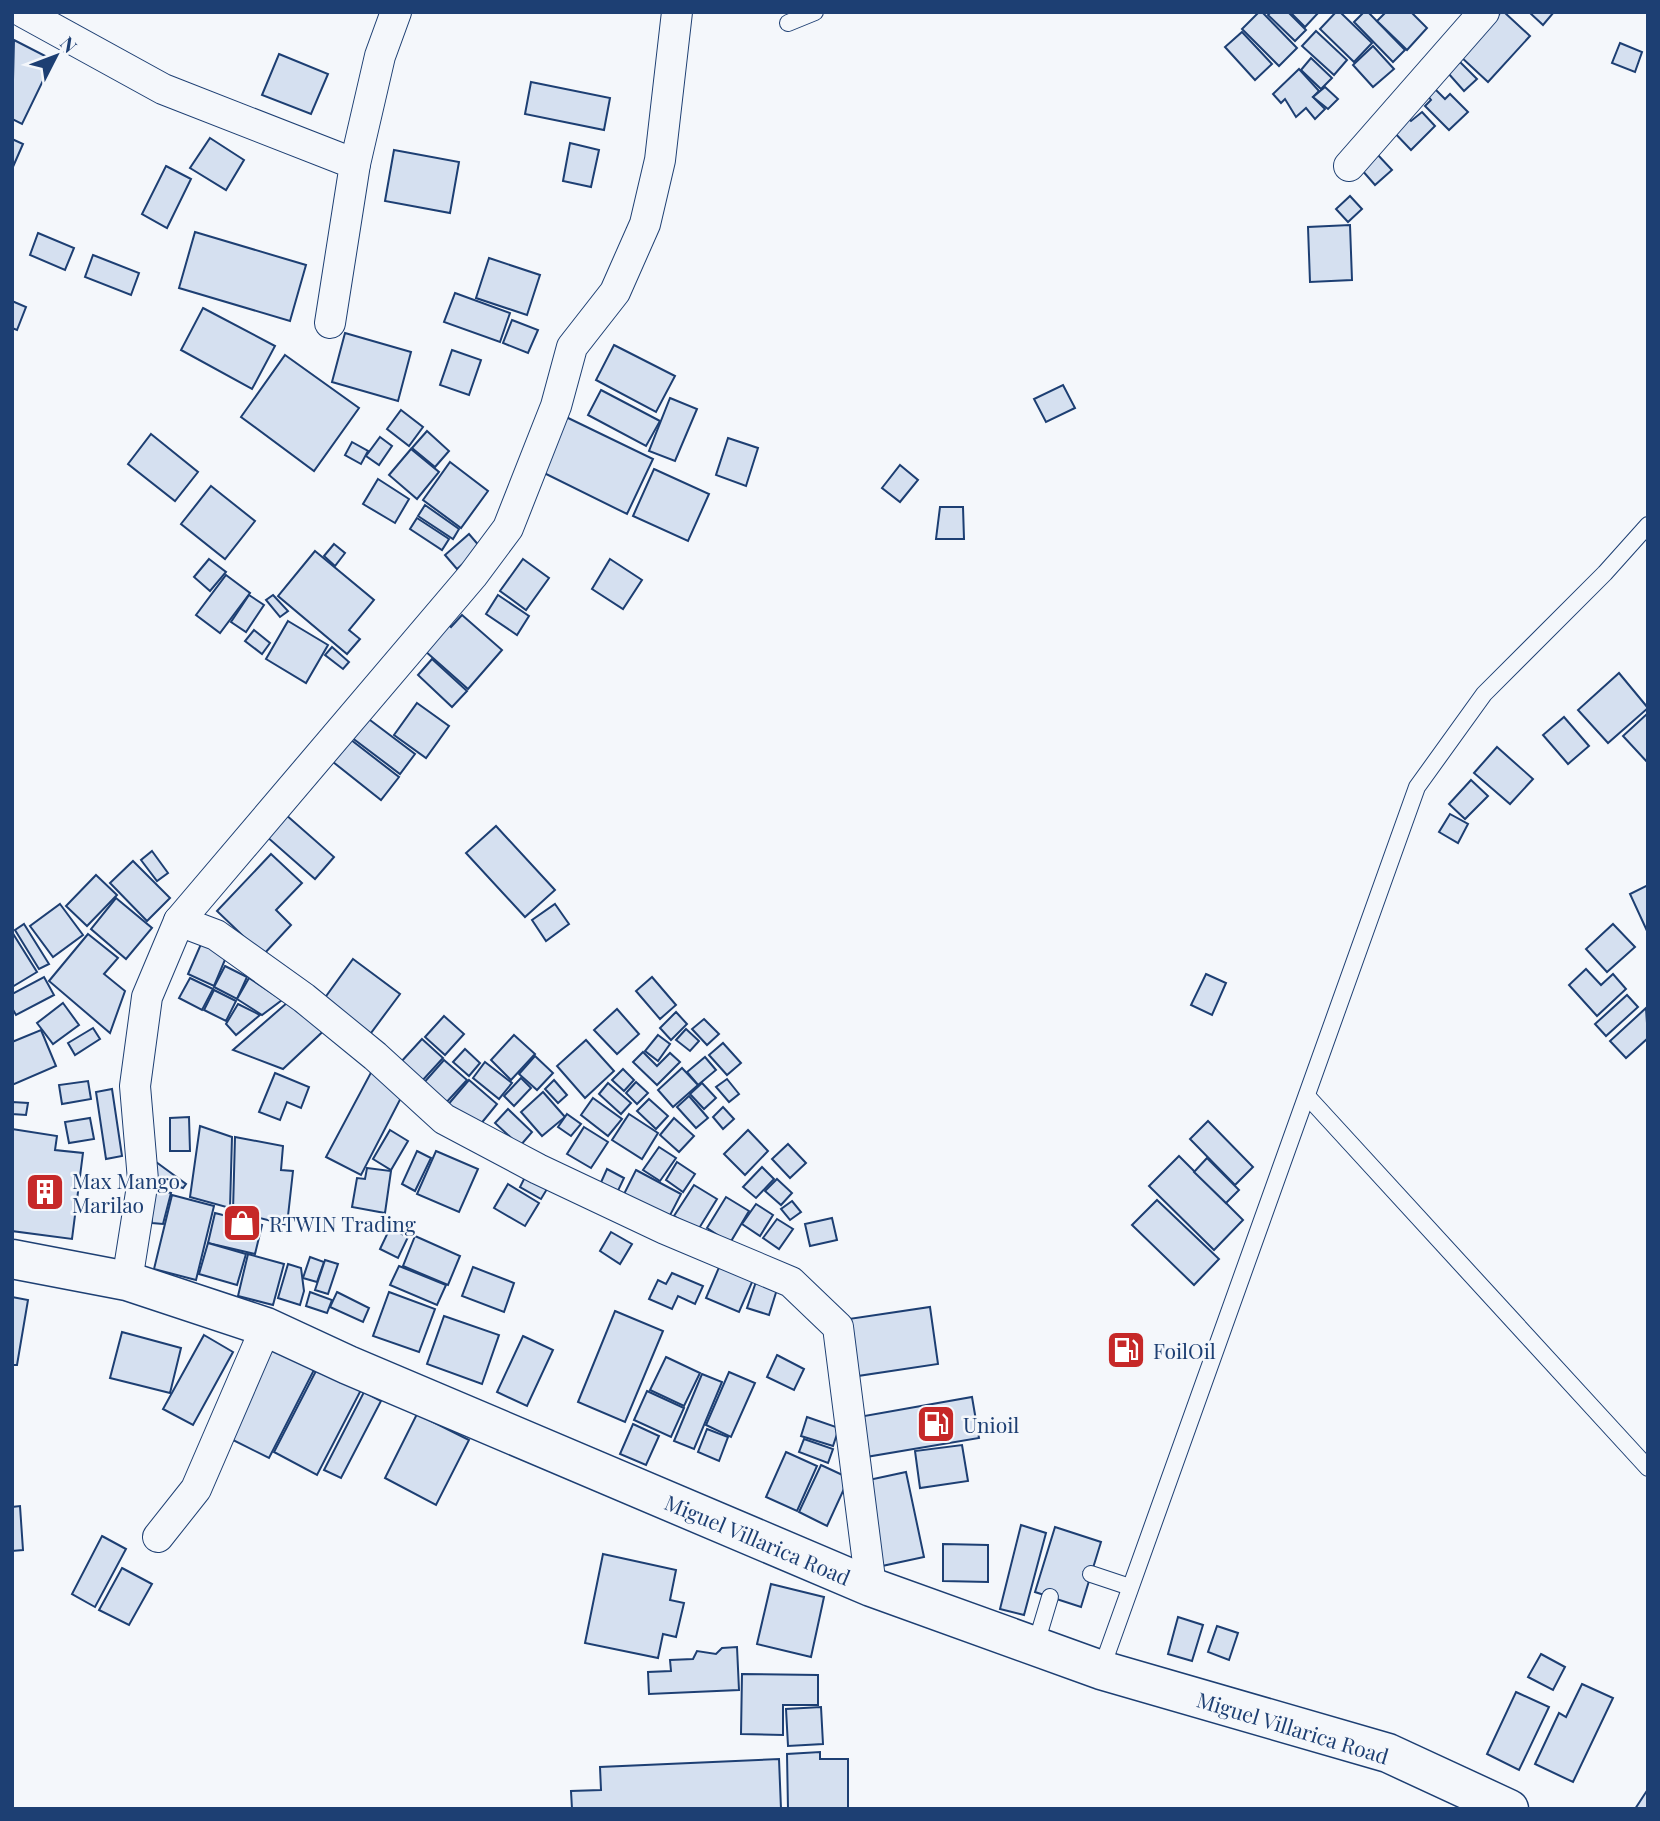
<svg xmlns="http://www.w3.org/2000/svg" width="1660" height="1821" viewBox="0 0 1660 1821" font-family="'Playfair Display',serif">
  <rect width="100%" height="100%" fill="#f4f7fb"/>
  <g fill="#d5e0f0" stroke="#1d3f73" stroke-width="2">
    <path d="M1259,12H1262L1297,48L1279,66L1242,29Z"/>
    <path d="M1271,12H1288L1306,30L1295,41L1268,15Z"/>
    <path d="M1290,12H1319L1305,27Z"/>
    <path d="M1336,12H1340L1372,43L1354,62L1320,29Z"/>
    <path d="M1364,12H1368L1405,50L1393,62L1354,22Z"/>
    <path d="M1386,12H1411L1427,28L1407,50L1377,21Z"/>
    <path d="M1501,12H1504L1530,36L1488,82L1460,56Z"/>
    <path d="M1529,12H1554L1543,25Z"/>
    <path d="M1316,31L1347,60L1334,75L1302,46Z"/>
    <path d="M1242,32L1272,64L1255,80L1225,47Z"/>
    <path d="M14,40L53,60L22,124L12,119Z"/>
    <path d="M1620,43L1642,52L1635,72L1612,63Z"/>
    <path d="M1373,46L1394,69L1373,87L1353,65Z"/>
    <path d="M279,54L328,74L311,114L262,95Z"/>
    <path d="M1311,58L1332,78L1321,89L1301,70Z"/>
    <path d="M1460,62L1477,79L1464,91L1448,73Z"/>
    <path d="M1299,69L1319,91L1313,97L1325,109L1315,119L1306,108L1296,117L1285,99L1281,103L1273,94Z"/>
    <path d="M531,82L610,98L604,130L525,114Z"/>
    <path d="M1325,87L1338,99L1328,109L1313,97Z"/>
    <path d="M1435,89L1445,99L1450,94L1468,112L1449,130L1425,106L1431,100L1428,96Z"/>
    <path d="M1422,112L1435,126L1411,150L1390,128L1404,114L1411,121Z"/>
    <path d="M210,138L244,160L226,190L190,168Z"/>
    <path d="M12,139L23,144L12,169Z"/>
    <path d="M570,143L599,150L591,187L563,181Z"/>
    <path d="M394,150L459,162L450,213L385,201Z"/>
    <path d="M1377,154L1392,170L1375,185L1361,169Z"/>
    <path d="M166,166L191,179L167,228L142,214Z"/>
    <path d="M1350,196L1362,209L1348,222L1336,209Z"/>
    <path d="M1350,225L1352,280L1310,282L1308,227Z"/>
    <path d="M195,232L306,265L290,321L179,288Z"/>
    <path d="M38,233L74,248L65,270L30,255Z"/>
    <path d="M93,255L139,273L131,295L85,277Z"/>
    <path d="M489,258L540,275L527,315L476,298Z"/>
    <path d="M455,293L510,313L500,342L444,322Z"/>
    <path d="M12,301L26,307L17,330L12,328Z"/>
    <path d="M203,308L275,346L252,389L181,350Z"/>
    <path d="M512,320L538,330L528,353L503,343Z"/>
    <path d="M345,333L411,352L398,401L332,382Z"/>
    <path d="M614,345L675,376L656,412L596,380Z"/>
    <path d="M452,350L481,360L469,395L440,385Z"/>
    <path d="M285,355L359,408L314,471L241,417Z"/>
    <path d="M1063,385L1075,408L1046,422L1034,399Z"/>
    <path d="M601,390L660,421L646,446L588,415Z"/>
    <path d="M670,398L697,409L675,461L649,451Z"/>
    <path d="M401,410L423,427L409,446L387,429Z"/>
    <path d="M564,416L653,459L627,514L538,470Z"/>
    <path d="M427,431L449,451L435,467L412,448Z"/>
    <path d="M151,434L198,472L175,501L128,464Z"/>
    <path d="M380,437L392,446L379,465L366,456Z"/>
    <path d="M728,438L758,448L746,486L716,475Z"/>
    <path d="M352,442L368,451L361,464L345,455Z"/>
    <path d="M411,449L439,472L417,499L389,475Z"/>
    <path d="M450,462L488,491L461,528L423,500Z"/>
    <path d="M900,465L918,480L900,502L882,488Z"/>
    <path d="M654,469L709,494L688,541L633,516Z"/>
    <path d="M378,479L409,499L395,523L363,504Z"/>
    <path d="M211,486L255,521L225,559L181,524Z"/>
    <path d="M425,505L459,529L453,539L418,516Z"/>
    <path d="M940,507H963L964,539H936Z"/>
    <path d="M417,518L449,539L442,550L410,529Z"/>
    <path d="M469,534L481,548L457,569L445,555Z"/>
    <path d="M334,544L345,553L335,566L324,556Z"/>
    <path d="M315,551L374,600L349,630L360,639L347,654L278,596Z"/>
    <path d="M209,559L226,572L210,591L194,577Z"/>
    <path d="M523,559L549,578L526,610L500,591Z"/>
    <path d="M610,559L642,580L623,609L592,589Z"/>
    <path d="M226,575L250,593L220,633L196,615Z"/>
    <path d="M249,595L264,605L246,632L231,622Z"/>
    <path d="M273,595L288,611L280,617L266,600Z"/>
    <path d="M498,595L529,616L517,635L486,614Z"/>
    <path d="M462,615L502,650L468,689L416,643L440,617L451,627Z"/>
    <path d="M288,621L328,645L306,683L266,659Z"/>
    <path d="M254,630L270,643L262,654L245,641Z"/>
    <path d="M332,647L349,662L343,669L325,655Z"/>
    <path d="M432,659L467,691L452,707L418,675Z"/>
    <path d="M1619,673L1648,708L1608,743L1578,710Z"/>
    <path d="M417,703L449,726L426,758L394,735Z"/>
    <path d="M1648,713V763L1623,736Z"/>
    <path d="M362,714L415,754L400,774L347,734Z"/>
    <path d="M1564,717L1589,746L1568,764L1543,735Z"/>
    <path d="M346,736L399,777L381,800L328,758Z"/>
    <path d="M1497,747L1533,779L1510,804L1474,773Z"/>
    <path d="M1471,780L1488,796L1465,819L1449,804Z"/>
    <path d="M285,814L334,857L315,879L266,836Z"/>
    <path d="M1450,814L1468,824L1458,843L1439,832Z"/>
    <path d="M496,826L555,890L525,917L466,853Z"/>
    <path d="M152,851L168,873L157,881L141,860Z"/>
    <path d="M271,854L302,883L276,910L291,925L263,955L217,911Z"/>
    <path d="M133,861L170,898L147,921L110,883Z"/>
    <path d="M96,875L117,895L87,926L66,906Z"/>
    <path d="M1648,885V933L1630,894Z"/>
    <path d="M116,898L152,928L126,959L91,929Z"/>
    <path d="M60,904L83,935L53,957L30,926Z"/>
    <path d="M555,904L569,924L546,941L532,920Z"/>
    <path d="M24,924L49,964L39,969L15,930Z"/>
    <path d="M1613,924L1635,947L1607,972L1586,949Z"/>
    <path d="M12,932L37,972L12,987Z"/>
    <path d="M88,934L118,958L104,974L125,991L110,1033L49,981Z"/>
    <path d="M201,944L227,955L214,986L188,974Z"/>
    <path d="M353,959L400,994L365,1041L319,1006Z"/>
    <path d="M225,966L247,977L237,999L214,987Z"/>
    <path d="M1586,969L1601,985L1613,974L1626,989L1597,1016L1569,985Z"/>
    <path d="M1206,974L1226,983L1212,1015L1191,1005Z"/>
    <path d="M44,977L54,995L16,1015L12,1008V994Z"/>
    <path d="M652,977L676,1005L660,1019L636,991Z"/>
    <path d="M190,978L213,989L202,1010L179,998Z"/>
    <path d="M249,978L282,1000L262,1015L237,999Z"/>
    <path d="M214,990L236,1001L226,1021L204,1010Z"/>
    <path d="M296,995L333,1022L283,1069L233,1050Z"/>
    <path d="M1627,995L1638,1007L1606,1036L1595,1024Z"/>
    <path d="M63,1003L79,1025L53,1044L37,1023Z"/>
    <path d="M238,1004L260,1015L236,1035L226,1024Z"/>
    <path d="M1646,1008L1648,1038L1626,1058L1610,1041Z"/>
    <path d="M617,1009L639,1034L617,1054L594,1030Z"/>
    <path d="M676,1012L687,1024L671,1040L660,1028Z"/>
    <path d="M444,1016L464,1034L445,1055L425,1037Z"/>
    <path d="M704,1019L719,1034L707,1045L692,1029Z"/>
    <path d="M93,1028L100,1039L75,1055L68,1043Z"/>
    <path d="M686,1029L699,1041L690,1051L676,1040Z"/>
    <path d="M41,1030L56,1066L12,1085V1042Z"/>
    <path d="M514,1035L535,1054L511,1080L491,1060Z"/>
    <path d="M658,1035L670,1044L658,1061L645,1051Z"/>
    <path d="M422,1039L443,1058L421,1082L400,1063Z"/>
    <path d="M586,1040L614,1071L585,1098L557,1066Z"/>
    <path d="M723,1043L741,1063L727,1075L709,1055Z"/>
    <path d="M465,1049L480,1063L469,1076L453,1062Z"/>
    <path d="M643,1052L657,1066L670,1053L680,1062L657,1085L633,1062Z"/>
    <path d="M535,1056L553,1073L537,1090L519,1074Z"/>
    <path d="M705,1057L716,1070L698,1085L687,1072Z"/>
    <path d="M444,1060L467,1080L443,1106L421,1086Z"/>
    <path d="M485,1062L512,1083L499,1099L473,1078Z"/>
    <path d="M375,1065L404,1092L361,1175L326,1157Z"/>
    <path d="M682,1068L698,1085L673,1107L658,1090Z"/>
    <path d="M623,1069L634,1080L624,1091L612,1080Z"/>
    <path d="M275,1073L309,1087L301,1108L287,1102L280,1120L259,1112Z"/>
    <path d="M521,1078L531,1088L514,1106L504,1096Z"/>
    <path d="M727,1079L739,1094L729,1102L716,1087Z"/>
    <path d="M469,1080L497,1104L475,1131L446,1107Z"/>
    <path d="M554,1080L567,1095L558,1103L545,1089Z"/>
    <path d="M88,1081L91,1099L62,1104L59,1085Z"/>
    <path d="M636,1082L648,1093L637,1104L626,1093Z"/>
    <path d="M608,1083L631,1103L621,1114L599,1094Z"/>
    <path d="M702,1083L716,1098L704,1109L690,1094Z"/>
    <path d="M112,1089L122,1156L106,1159L96,1092Z"/>
    <path d="M543,1092L565,1117L542,1136L521,1112Z"/>
    <path d="M689,1096L708,1118L696,1128L677,1107Z"/>
    <path d="M593,1098L622,1119L608,1136L581,1115Z"/>
    <path d="M649,1099L668,1116L656,1129L637,1111Z"/>
    <path d="M12,1102L28,1103L26,1115L12,1114Z"/>
    <path d="M723,1107L734,1119L723,1129L713,1117Z"/>
    <path d="M508,1109L532,1132L520,1146L495,1123Z"/>
    <path d="M567,1114L581,1124L571,1136L558,1127Z"/>
    <path d="M629,1114L658,1133L642,1159L612,1140Z"/>
    <path d="M189,1117L190,1151H170V1118Z"/>
    <path d="M90,1118L94,1139L69,1143L65,1122Z"/>
    <path d="M674,1118L694,1136L679,1152L660,1135Z"/>
    <path d="M1208,1121L1253,1167L1235,1185L1190,1139Z"/>
    <path d="M200,1126L232,1137L230,1208L190,1197Z"/>
    <path d="M584,1127L608,1142L591,1168L567,1154Z"/>
    <path d="M12,1129L57,1136L55,1150L83,1153L72,1239L12,1231Z"/>
    <path d="M390,1130L408,1141L391,1170L373,1159Z"/>
    <path d="M748,1130L768,1151L745,1175L724,1154Z"/>
    <path d="M235,1137L283,1146L281,1170L293,1171L287,1225L233,1211Z"/>
    <path d="M788,1144L806,1163L790,1178L772,1159Z"/>
    <path d="M659,1147L676,1158L660,1181L643,1170Z"/>
    <path d="M417,1151L431,1158L415,1191L402,1184Z"/>
    <path d="M436,1151L478,1169L459,1212L417,1194Z"/>
    <path d="M1179,1156L1243,1220L1214,1250L1149,1186Z"/>
    <path d="M1207,1158L1239,1190L1226,1203L1194,1172Z"/>
    <path d="M152,1159L186,1184L183,1188L151,1178Z"/>
    <path d="M677,1162L695,1174L683,1192L666,1180Z"/>
    <path d="M762,1167L774,1179L756,1198L743,1187Z"/>
    <path d="M367,1168L391,1171L385,1213L352,1207L357,1178L365,1179Z"/>
    <path d="M607,1169L624,1178L615,1197L598,1189Z"/>
    <path d="M636,1170L681,1194L665,1225L620,1202Z"/>
    <path d="M525,1177L547,1189L541,1199L520,1187Z"/>
    <path d="M777,1179L792,1193L781,1205L765,1191Z"/>
    <path d="M508,1184L539,1203L525,1226L494,1208Z"/>
    <path d="M694,1185L717,1199L698,1230L674,1216Z"/>
    <path d="M148,1187L171,1193L163,1224L152,1223Z"/>
    <path d="M172,1195L214,1206L196,1280L154,1269Z"/>
    <path d="M726,1197L749,1211L730,1243L707,1228Z"/>
    <path d="M1157,1200L1219,1259L1194,1285L1132,1225Z"/>
    <path d="M792,1201L801,1212L790,1220L781,1209Z"/>
    <path d="M756,1204L773,1215L760,1236L742,1224Z"/>
    <path d="M215,1213L262,1225L255,1254L208,1243Z"/>
    <path d="M832,1218L837,1240L810,1246L805,1224Z"/>
    <path d="M777,1219L793,1229L779,1249L763,1238Z"/>
    <path d="M390,1228L408,1237L398,1258L380,1249Z"/>
    <path d="M611,1232L632,1244L620,1264L600,1251Z"/>
    <path d="M415,1236L460,1256L448,1285L403,1266Z"/>
    <path d="M208,1243L246,1254L237,1285L199,1274Z"/>
    <path d="M248,1254L284,1264L273,1305L238,1296Z"/>
    <path d="M310,1257L324,1262L317,1282L303,1278Z"/>
    <path d="M723,1258L756,1273L739,1312L706,1298Z"/>
    <path d="M325,1260L338,1264L328,1294L315,1290Z"/>
    <path d="M288,1264L301,1268L304,1291L300,1305L278,1298Z"/>
    <path d="M399,1266L446,1285L437,1305L390,1285Z"/>
    <path d="M473,1267L514,1283L504,1312L462,1296Z"/>
    <path d="M672,1273L703,1286L695,1304L678,1296L672,1309L649,1299L658,1280L666,1284Z"/>
    <path d="M758,1276L779,1283L769,1315L747,1308Z"/>
    <path d="M310,1292L332,1300L327,1313L306,1306Z"/>
    <path d="M337,1292L369,1308L363,1322L330,1307Z"/>
    <path d="M389,1292L435,1309L419,1352L373,1336Z"/>
    <path d="M12,1297L28,1300L17,1365H12Z"/>
    <path d="M930,1307L938,1364L851,1377L842,1320Z"/>
    <path d="M615,1311L663,1331L625,1422L578,1402Z"/>
    <path d="M444,1316L499,1335L482,1384L427,1364Z"/>
    <path d="M122,1332L181,1348L170,1393L110,1378Z"/>
    <path d="M204,1335L233,1352L193,1425L163,1409Z"/>
    <path d="M523,1336L553,1350L527,1406L497,1392Z"/>
    <path d="M274,1346L315,1368L269,1458L227,1437Z"/>
    <path d="M777,1355L804,1369L794,1390L767,1377Z"/>
    <path d="M666,1357L700,1373L684,1406L650,1390Z"/>
    <path d="M318,1367L361,1390L317,1475L274,1452Z"/>
    <path d="M729,1372L755,1383L731,1437L706,1425Z"/>
    <path d="M702,1374L722,1382L694,1449L674,1441Z"/>
    <path d="M647,1391L684,1408L671,1437L634,1420Z"/>
    <path d="M364,1392L381,1401L341,1478L324,1470Z"/>
    <path d="M972,1397L979,1438L860,1458L853,1418Z"/>
    <path d="M417,1414L469,1440L436,1505L385,1478Z"/>
    <path d="M807,1417L839,1428L833,1446L801,1436Z"/>
    <path d="M633,1424L659,1436L646,1465L620,1454Z"/>
    <path d="M707,1429L728,1437L719,1461L698,1452Z"/>
    <path d="M804,1439L833,1449L828,1463L799,1452Z"/>
    <path d="M962,1445L968,1481L920,1488L915,1451Z"/>
    <path d="M786,1452L817,1466L797,1511L766,1497Z"/>
    <path d="M821,1465L849,1478L827,1526L799,1512Z"/>
    <path d="M906,1472L924,1557L882,1566L864,1481Z"/>
    <path d="M20,1506L23,1550L12,1551V1507Z"/>
    <path d="M1021,1525L1046,1533L1024,1615L1000,1609Z"/>
    <path d="M1055,1527L1101,1542L1081,1607L1035,1592Z"/>
    <path d="M102,1536L126,1549L95,1607L72,1594Z"/>
    <path d="M943,1544L988,1545V1582L943,1581Z"/>
    <path d="M603,1554L676,1570L670,1600L684,1603L676,1637L663,1634L658,1658L585,1643Z"/>
    <path d="M122,1568L152,1584L129,1625L99,1610Z"/>
    <path d="M771,1584L824,1597L811,1657L757,1644Z"/>
    <path d="M1178,1617L1203,1625L1192,1661L1168,1654Z"/>
    <path d="M1217,1626L1238,1633L1229,1660L1208,1652Z"/>
    <path d="M737,1647L739,1690L649,1694L648,1672L671,1671L670,1660L693,1659L697,1651L716,1654L722,1648Z"/>
    <path d="M1541,1654L1565,1667L1553,1690L1528,1677Z"/>
    <path d="M742,1674L818,1675V1705H783V1735L741,1734Z"/>
    <path d="M1582,1684L1613,1698L1573,1782L1535,1764L1559,1713L1566,1717Z"/>
    <path d="M1516,1692L1549,1707L1519,1770L1487,1754Z"/>
    <path d="M821,1707L823,1744L788,1746L786,1709Z"/>
    <path d="M820,1752V1759H848V1809H788L787,1754Z"/>
    <path d="M779,1759L781,1809H572L571,1791L601,1790L600,1767Z"/>
    <path d="M1648,1789V1809H1635Z"/>
  </g>
  <g fill="none" stroke-linecap="round" stroke-linejoin="round">
    <g stroke="#1d3f73" stroke-width="18">
      <g id="lane">
        <path d="M788,23L815,12"/>
        <path d="M1307,1096L1648,1468"/>
        <path d="M1091,1574L1130,1587"/>
        <path d="M1035,1647L1050,1597"/>
        <path d="M1101,1670L1417,787L1484,694L1605,573L1648,525"/>
      </g>
    </g>
    <g stroke="#1d3f73" stroke-width="32">
      <g id="street">
        <path d="M23,12L163,89L355,164L330,323"/>
        <path d="M355,164L380,56L396,12"/>
        <path d="M1349,166L1484,12"/>
        <path d="M179,921L216,935L304,998L375,1056L444,1119L538,1169L665,1229L791,1282L838,1327L871,1587"/>
        <path d="M127,1281L143,1180L135,1086L147,997L179,921L473,575L508,528L556,406L572,347L615,292L645,224L660,160L677,12"/>
        <path d="M158,1537L196,1489L266,1327"/>
      </g>
    </g>
    <g stroke="#1d3f73" stroke-width="41">
      <path id="secondary" d="M12,1259L127,1281L266,1327L348,1365L871,1587L1101,1670L1388,1753L1509,1809"/>
    </g>
    <use href="#lane" stroke="#f4f7fb" stroke-width="16"/>
    <use href="#street" stroke="#f4f7fb" stroke-width="30"/>
    <use href="#secondary" stroke="#f4f7fb" stroke-width="38"/>
  </g>
  <defs>
    <g id="building-square" transform="scale(2.0125)"><rect x="-9" y="-9" width="18" height="18" rx="4" fill="#c62828" stroke="#f4f7fb"/><path d="M-4-6H4V6H1V3H-1V6H-4ZM-2.5-4.3h1.7v1.8h-1.7ZM.8-4.3h1.7v1.8H.8ZM-2.5-1h1.7V.8h-1.7ZM.8-1h1.7V.8H.8Z" fill="#fff"/></g>
    <g id="shop-square" transform="scale(2.0125)"><rect x="-9" y="-9" width="18" height="18" rx="4" fill="#c62828" stroke="#f4f7fb"/><path d="M-5-2.5h2.3a2.7 3.5 0 0 1 5.4 0H5L5.5 6h-11ZM-1.5-2.5h3a1.5 2.3 0 0 0-3 0Z" fill="#fff"/></g>
    <g id="fuel-square" transform="scale(2.0125)"><rect x="-9" y="-9" width="18" height="18" rx="4" fill="#c62828" stroke="#f4f7fb"/><path d="M-5.5-6h7V0h2V4h1.3V-2.5L3-4.5l.8-.8L6-3V5H2.5V1h-1V6h-7ZM-4.2-4.7v3.2H.2V-4.7Z" fill="#fff"/></g>
  </defs>
  <g fill-rule="evenodd">
    <use href="#building-square" x="45" y="1192"/>
    <use href="#shop-square" x="242" y="1223"/>
    <use href="#fuel-square" x="1126" y="1350"/>
    <use href="#fuel-square" x="936" y="1424"/>
  </g>
  <g text-anchor="middle" dominant-baseline="central" stroke-width="5" stroke-linejoin="round" paint-order="stroke">
    <g font-size="21" fill="#1d3f73" stroke="#f4f7fb" text-anchor="start">
      <text x="72" y="1180">Max Mango<tspan x="72" dy="24">Marilao</tspan></text>
      <text x="269" y="1223">RTWIN Trading</text>
      <text x="1153" y="1350">FoilOil</text>
      <text x="963" y="1424">Unioil</text>
    </g>
    <g font-size="21" fill="#1d3f73" stroke="#f4f7fb">
      <text transform="translate(758 1539) rotate(23)">Miguel Villarica Road</text>
      <text transform="translate(1293 1727) rotate(17)">Miguel Villarica Road</text>
    </g>
  </g>
  <rect width="1660" height="1821" fill="none" stroke="#1d3f73" stroke-width="28"/>
  <g transform="translate(56 56) rotate(48)" stroke="#f4f7fb" stroke-width="5" paint-order="stroke">
  <path d="M0-5L12 26L0 18L-12 26Z" fill="#1d3f73"/>
  <text y="-10" font-size="19" font-weight="bold" text-anchor="middle" fill="#1d3f73">N</text>
  </g>
</svg>
